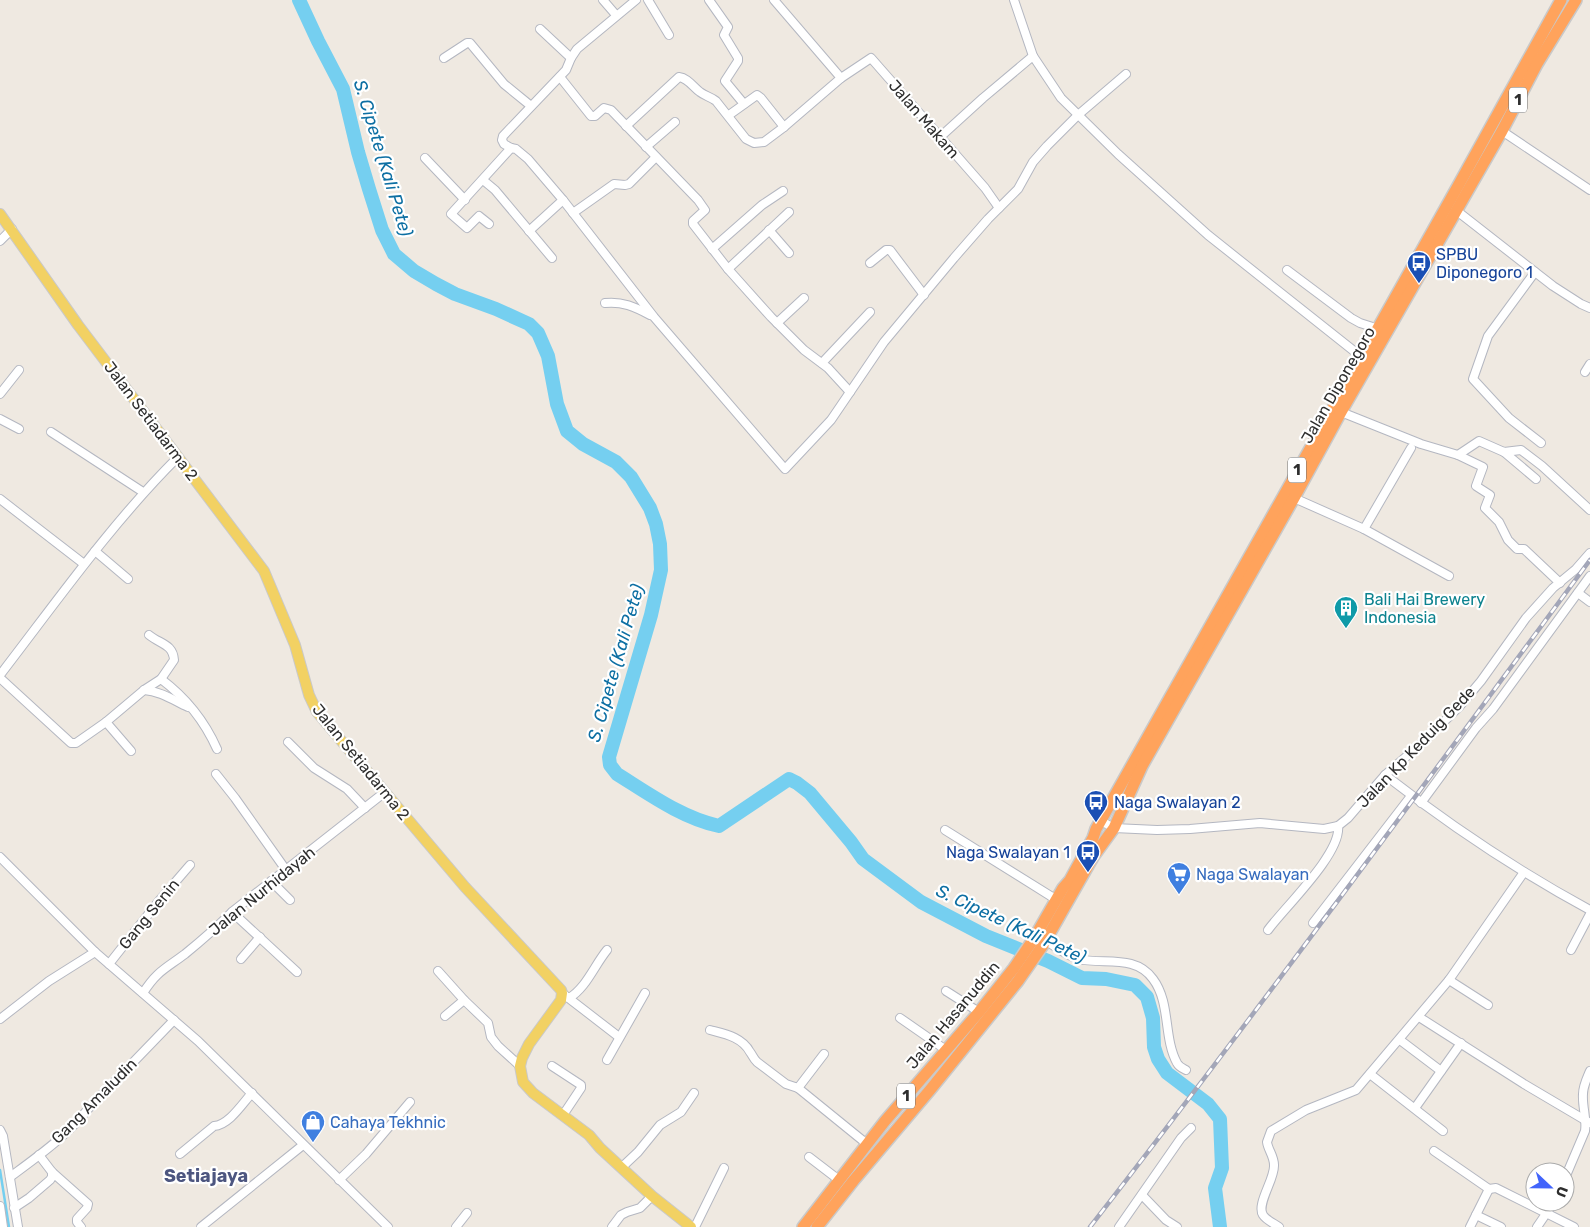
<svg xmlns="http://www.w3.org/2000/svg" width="1590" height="1227" viewBox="0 0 1590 1227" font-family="Rubik,sans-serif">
  <rect width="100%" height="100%" fill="#efe9e1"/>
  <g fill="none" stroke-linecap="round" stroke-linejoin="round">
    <path stroke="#75cff0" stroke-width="2.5" d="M0,1170L9,1227"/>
    <path stroke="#75cff0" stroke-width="14" d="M299,0L318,41L343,89L358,152L369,189L382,230L394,254L414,271L436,284L455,294L496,309L529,324L538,333L548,356L557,404L567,431L583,444L616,462L631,477L650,508L656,524L660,544L661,570L651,615L609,757L610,765L617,774C649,794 682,818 719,826L789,779L797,783L810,793L851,842L863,859L921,902L986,936L1048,961L1082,978L1106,979L1135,985L1147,997L1153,1018L1154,1047L1158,1059L1167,1073L1208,1104L1220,1119L1222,1168L1215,1188L1220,1227"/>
    <g stroke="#b4b7c1" stroke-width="10">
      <g id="minor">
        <path d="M603,0L616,15"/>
        <path d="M636,0L577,49L571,58L566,70L503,136L502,140L504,144L511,148L516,149L528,159L563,200L654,317L785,469L831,420L884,342L954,258L988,219L1018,189L1033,162L1047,146L1078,115L1126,74"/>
        <path d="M648,0L669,35"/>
        <path d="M709,0L728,27L724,35L738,58V61L725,81L744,104"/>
        <path d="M774,0L841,78"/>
        <path d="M1014,0L1033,56L1061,98L1118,154L1208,235L1364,359"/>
        <path d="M540,29L571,58"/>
        <path d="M444,58L467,43H470L504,84L531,106"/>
        <path d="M560,77L591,116H595L604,108L611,110L698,200L705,210L693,221V224L728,269L771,317L804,350L828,368L850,392"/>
        <path d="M729,115L757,95L761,98L784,127"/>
        <path d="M626,126L679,77C688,78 693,87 700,92C705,96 711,97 716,101L746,139L754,143L764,142L784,127L841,78L871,58L985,188L999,208"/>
        <path d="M1502,131L1590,190"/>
        <path d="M939,138L983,98L1033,56"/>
        <path d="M646,147L675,122"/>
        <path d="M425,158L465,200"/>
        <path d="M483,180L495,190L552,258"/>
        <path d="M1457,211L1553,286L1581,304L1590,308"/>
        <path d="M573,213L614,184L625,185L629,184L656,157"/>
        <path d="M489,224L479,216L467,228L451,214L511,148"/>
        <path d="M769,230L789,253"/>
        <path d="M529,231L563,200"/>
        <path d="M0,241L12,229"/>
        <path d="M712,249L762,205L783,191"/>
        <path d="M870,263L886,250H890L924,295"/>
        <path d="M728,269L789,212"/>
        <path d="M1287,270L1351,318L1360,323L1382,330"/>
        <path d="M1535,272L1488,336L1473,379L1509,418L1541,443"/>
        <path d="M605,303C622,301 635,307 650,315"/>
        <path d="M777,323L804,298"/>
        <path d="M822,363L870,312"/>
        <path d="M1585,372L1590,364"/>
        <path d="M0,394L19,370"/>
        <path d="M1341,412L1421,444L1458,455L1479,441L1504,452L1521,450L1542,466L1590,510"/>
        <path d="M0,419L19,429"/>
        <path d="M51,432L143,492"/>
        <path d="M1504,452L1536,479"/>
        <path d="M1458,455L1483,467L1476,486L1490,495L1485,508L1499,522L1508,540L1517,549H1524L1560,583"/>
        <path d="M1294,498L1364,529L1411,448"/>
        <path d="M0,499L84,564"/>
        <path d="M1364,529L1449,576"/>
        <path d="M95,551L128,579"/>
        <path d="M1578,593L1590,602"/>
        <path d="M149,635C160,644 173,644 174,660L161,679"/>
        <path d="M0,675C57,601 111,524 177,458"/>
        <path d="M0,678L71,743H76L106,722L144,690L161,679C185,697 205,722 217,749"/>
        <path d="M144,690C160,691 173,700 188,707"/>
        <path d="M106,722L131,751"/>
        <path d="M288,742L314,768L347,789L365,808"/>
        <path d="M216,774L235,798L286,870"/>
        <path d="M1385,775C1452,827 1516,870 1590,910"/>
        <path d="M1421,803L1476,728L1493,709L1590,576"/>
        <path d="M1101,821L1114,828L1157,830L1190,829L1260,823L1324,829L1338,826L1348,818L1385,775L1422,743L1459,707L1481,681L1526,618L1553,588L1576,569L1590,553"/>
        <path d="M945,830L1057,900"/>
        <path d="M0,857L95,952L198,1041L388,1227"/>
        <path d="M271,881L290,900"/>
        <path d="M232,912L297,972"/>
        <path d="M1313,923L1411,796"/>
        <path d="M1268,930C1284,908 1342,853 1338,826"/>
        <path d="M1045,940C1055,947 1066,955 1078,959C1104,965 1135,954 1153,979C1171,1003 1163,1037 1177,1063C1179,1067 1182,1068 1186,1070"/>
        <path d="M1571,950L1590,914"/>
        <path d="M241,959L260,937"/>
        <path d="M109,964L158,902L190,865"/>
        <path d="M438,971L464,1000L488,1023L491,1037L498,1046L520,1066"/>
        <path d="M1449,980L1488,1005"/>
        <path d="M946,991L979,1012"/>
        <path d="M143,993C157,971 165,969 185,954C201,941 217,927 232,912L385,792"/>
        <path d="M562,993L619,1037"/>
        <path d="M569,998C586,988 594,966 607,950"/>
        <path d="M445,1016L464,1000"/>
        <path d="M1419,1017L1524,1084L1590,1123"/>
        <path d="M900,1018L946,1050"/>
        <path d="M0,1019L49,981L95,952"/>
        <path d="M710,1030C725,1034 742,1037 750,1052C753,1056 753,1058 757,1062L786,1084L798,1088L867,1144"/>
        <path d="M1400,1040L1441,1071"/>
        <path d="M607,1060L645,993"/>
        <path d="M552,1066L581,1085V1088L563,1115"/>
        <path d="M1370,1074L1443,1131"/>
        <path d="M798,1088L824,1054"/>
        <path d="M1415,1108L1461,1043"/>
        <path d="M0,1130L3,1136L18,1227"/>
        <path d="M1434,1151L1489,1189"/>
        <path d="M180,1154L214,1126C229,1125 242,1104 252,1093"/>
        <path d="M39,1155L52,1172L88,1204L87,1208L77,1219V1222L81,1227"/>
        <path d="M809,1157L839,1180"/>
        <path d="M621,1168L638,1152L660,1125L681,1112L694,1093"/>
        <path d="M10,1177C37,1157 67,1136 88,1109L174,1020"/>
        <path d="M1565,1178L1585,1131C1587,1118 1582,1107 1583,1094C1583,1086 1587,1078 1590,1071"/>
        <path d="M339,1180L366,1154L410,1102"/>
        <path d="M1489,1189L1496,1188L1574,1227"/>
        <path d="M1142,1195L1166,1220L1177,1227"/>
        <path d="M0,1206L3,1227"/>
        <path d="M14,1208L29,1198L50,1180L52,1177V1172"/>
        <path d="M1476,1215L1501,1227"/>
        <path d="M201,1227L303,1145"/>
        <path d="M456,1227L467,1213"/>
        <path d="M612,1227L621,1215L627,1212L640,1208L652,1196"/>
        <path d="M695,1227L724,1168"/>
        <path d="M1119,1227L1181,1138L1191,1128"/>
        <path d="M1279,1227C1275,1224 1266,1220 1263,1215C1256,1204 1275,1179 1274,1165C1274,1156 1268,1150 1267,1142L1271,1131L1306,1110L1356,1090L1449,980L1524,872"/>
        <path d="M1470,1227L1489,1189"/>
        <path d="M1537,1227L1554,1202"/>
      </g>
    </g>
    <g stroke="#c9c9c9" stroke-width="12">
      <path id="major" d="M0,214L78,325L264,571L295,645L309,695L317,712L465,887L561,990L562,993L561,1000L529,1044L522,1058L520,1066L523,1082L533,1093L589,1135L600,1148L652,1196L691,1227"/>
    </g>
    <g stroke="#c9c9c9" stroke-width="14">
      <g id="highway">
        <path d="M803,1227L885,1121L979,1012L1014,968L1033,940L1063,888L1070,880L1093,838L1096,829L1458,186L1561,0"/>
        <path d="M817,1227L854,1180L930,1090L1018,981L1043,945L1093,857L1114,828L1142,766L1294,498L1341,412L1502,131L1537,64L1576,0"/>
      </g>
    </g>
    <use href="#minor" stroke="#fff" stroke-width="8"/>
    <use href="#major" stroke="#f2d163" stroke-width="10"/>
    <use href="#highway" stroke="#ffa35c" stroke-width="11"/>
    <g stroke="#a3a6b8" stroke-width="4.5">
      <path id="rail" d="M1090,1227C1260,1008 1425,784 1590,560"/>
    </g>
    <use href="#rail" stroke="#fff" stroke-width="2.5" stroke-dasharray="8" stroke-linecap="butt"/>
  </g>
  <defs>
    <g id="bus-pin" transform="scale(1.25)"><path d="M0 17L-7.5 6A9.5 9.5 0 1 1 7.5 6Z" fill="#1a4fb4" stroke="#fff"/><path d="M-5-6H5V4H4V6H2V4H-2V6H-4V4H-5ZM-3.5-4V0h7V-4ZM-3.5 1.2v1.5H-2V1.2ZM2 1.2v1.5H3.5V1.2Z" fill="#fff"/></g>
    <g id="building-pin" transform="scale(1.25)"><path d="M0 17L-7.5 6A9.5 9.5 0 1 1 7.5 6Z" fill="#0f9aa8" stroke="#fff"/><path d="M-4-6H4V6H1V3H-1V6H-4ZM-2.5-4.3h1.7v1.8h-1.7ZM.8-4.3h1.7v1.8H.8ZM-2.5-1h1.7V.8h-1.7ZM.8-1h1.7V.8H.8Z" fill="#fff"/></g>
    <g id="supermarket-pin" transform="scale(1.25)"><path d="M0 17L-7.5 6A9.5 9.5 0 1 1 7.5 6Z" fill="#3f7fe0" stroke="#fff"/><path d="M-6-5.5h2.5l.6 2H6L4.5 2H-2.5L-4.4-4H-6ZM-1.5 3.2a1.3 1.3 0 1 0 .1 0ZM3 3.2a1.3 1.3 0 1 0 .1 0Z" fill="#fff"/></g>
    <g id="shop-pin" transform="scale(1.25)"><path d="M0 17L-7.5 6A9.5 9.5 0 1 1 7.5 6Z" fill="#3f7fe0" stroke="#fff"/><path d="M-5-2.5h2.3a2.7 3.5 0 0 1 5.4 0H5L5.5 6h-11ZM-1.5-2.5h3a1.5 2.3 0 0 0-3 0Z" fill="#fff"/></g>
  </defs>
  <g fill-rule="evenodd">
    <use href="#bus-pin" x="1419" y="263"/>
    <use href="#building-pin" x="1346" y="608"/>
    <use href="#bus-pin" x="1096" y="802"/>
    <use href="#bus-pin" x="1088" y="852"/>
    <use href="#supermarket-pin" x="1179" y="874"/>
    <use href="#shop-pin" x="313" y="1122"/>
  </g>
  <g text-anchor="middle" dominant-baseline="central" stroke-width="4.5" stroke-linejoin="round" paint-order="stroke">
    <g fill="#fff" stroke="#6d6d6d" stroke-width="1">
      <rect x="1509" y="87.5" width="18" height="25" rx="4"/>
      <rect x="1288" y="457.5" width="18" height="25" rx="4"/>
      <rect x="897" y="1083.5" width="18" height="25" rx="4"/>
    </g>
    <g font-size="15" font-weight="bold" fill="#2e2e2e">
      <text x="1518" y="100">1</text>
      <text x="1297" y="470">1</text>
      <text x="906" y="1096">1</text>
    </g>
    <g font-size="16" fill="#2e2e2e" stroke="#fff">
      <text transform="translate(924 119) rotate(49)">Jalan Makam</text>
      <text transform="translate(1338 385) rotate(-60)">Jalan Diponegoro</text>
      <text transform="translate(151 421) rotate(53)">Jalan Setiadarma 2</text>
      <text transform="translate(1416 747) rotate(-46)">Jalan Kp Keduig Gede</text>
      <text transform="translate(361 762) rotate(51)">Jalan Setiadarma 2</text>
      <text transform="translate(262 891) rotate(-39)">Jalan Nurhidayah</text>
      <text transform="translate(149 914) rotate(-51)">Gang Senin</text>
      <text transform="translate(953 1015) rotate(-50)">Jalan Hasanuddin</text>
      <text transform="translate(94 1101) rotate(-45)">Gang Amaludin</text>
    </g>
    <g font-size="16" fill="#164399" stroke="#fff" text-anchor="start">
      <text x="1436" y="254">SPBU<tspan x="1436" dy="18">Diponegoro 1</tspan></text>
      <text x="1114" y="802">Naga Swalayan 2</text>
      <text x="1070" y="852" text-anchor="end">Naga Swalayan 1</text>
    </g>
    <g font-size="16" fill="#0d838f" stroke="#fff" text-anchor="start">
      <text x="1364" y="599">Bali Hai Brewery<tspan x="1364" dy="18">Indonesia</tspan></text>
    </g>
    <g font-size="16" fill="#366cbe" stroke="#fff" text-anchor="start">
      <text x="1196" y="874">Naga Swalayan</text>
      <text x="330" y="1122">Cahaya Tekhnic</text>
    </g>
    <g font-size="18" font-style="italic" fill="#0d6fa3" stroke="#fff">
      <text transform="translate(383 158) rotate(73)">S. Cipete (Kali Pete)</text>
      <text transform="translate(616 663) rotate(-74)">S. Cipete (Kali Pete)</text>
      <text transform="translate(1011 924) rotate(25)">S. Cipete (Kali Pete)</text>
    </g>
    <g font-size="18" font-weight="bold" fill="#4d5680" stroke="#fff">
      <text x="206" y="1176">Setiajaya</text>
    </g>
  </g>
  <g transform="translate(1550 1187) rotate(112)"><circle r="24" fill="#ffffff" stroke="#ababab"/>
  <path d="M0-4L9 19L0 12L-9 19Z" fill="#4264fb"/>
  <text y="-8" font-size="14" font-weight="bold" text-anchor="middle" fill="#2e2e2e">U</text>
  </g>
</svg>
